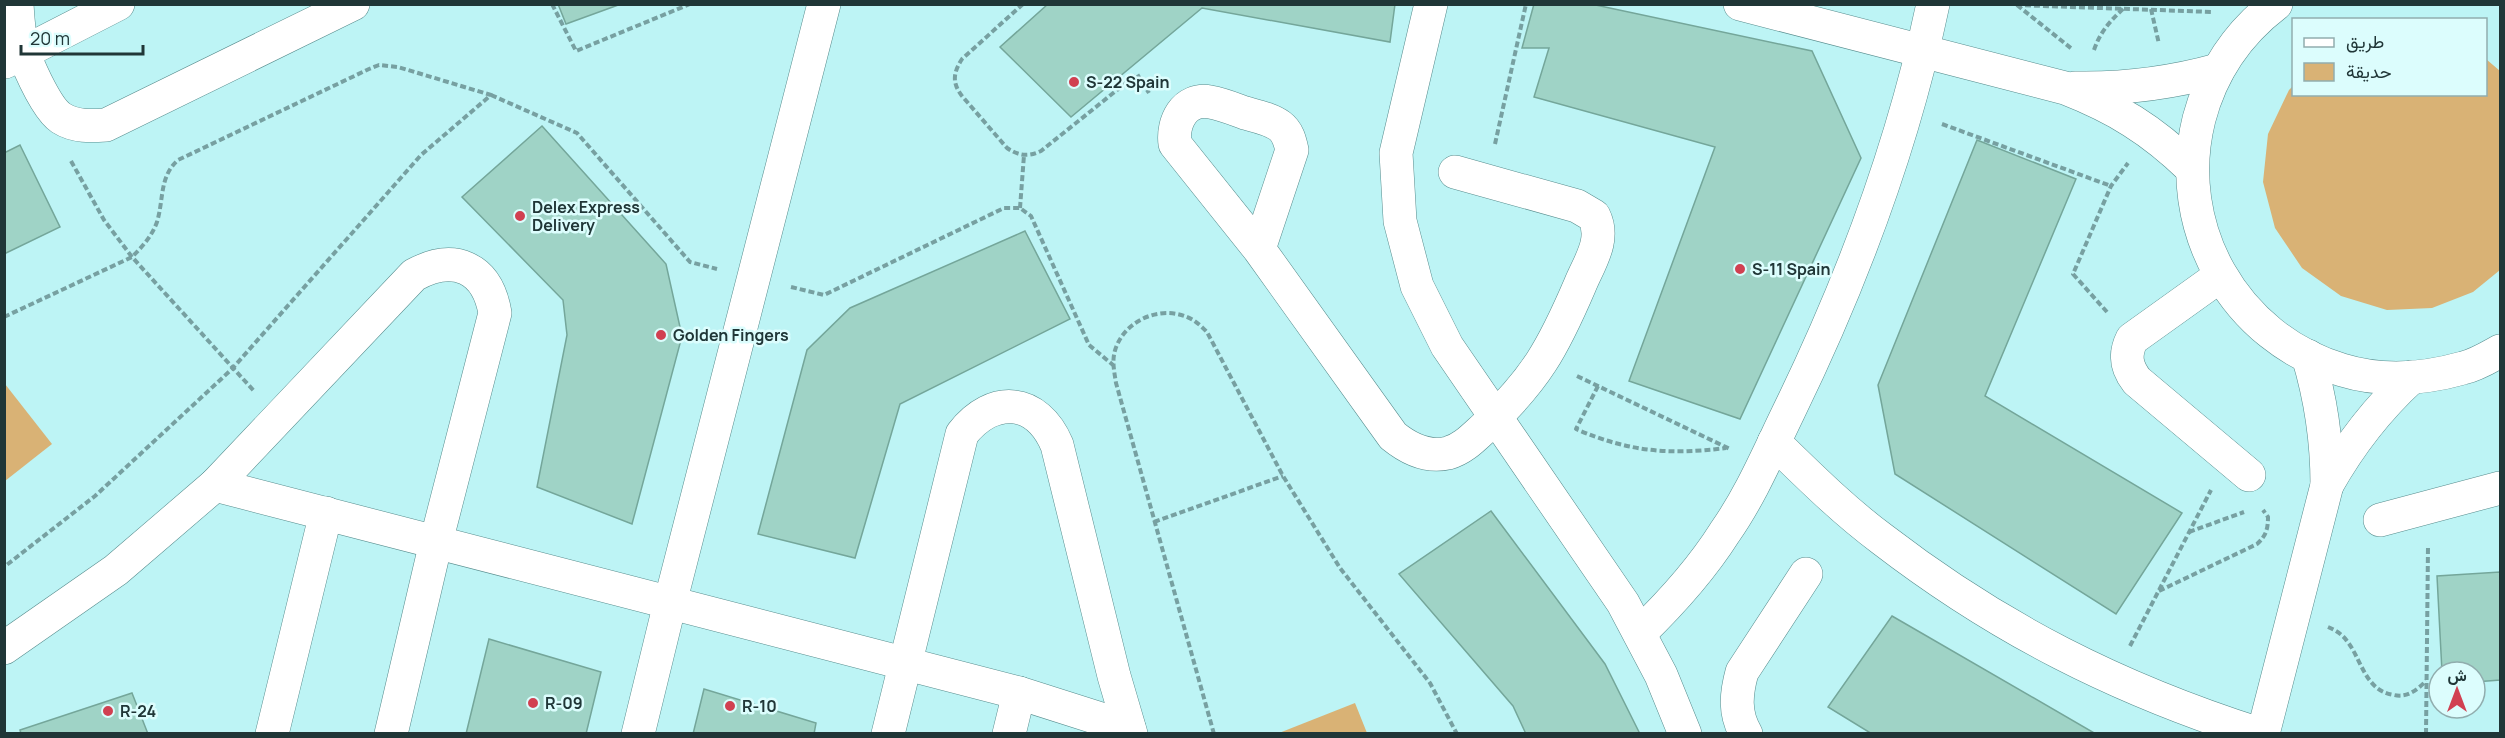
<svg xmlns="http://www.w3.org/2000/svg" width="2505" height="738" viewBox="0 0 2505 738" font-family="Manrope,Vazirmatn,sans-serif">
  <rect width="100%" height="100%" fill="#bdf4f5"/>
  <g fill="#d9b275">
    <path d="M2486,59L2500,71V270L2473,292L2432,308L2387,310L2341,296L2302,268L2275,228L2263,182L2268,134L2289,90L2293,86L2294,94H2486Z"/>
    <path d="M5,384L52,444L5,481Z"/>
    <path d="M1355,703L1367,733H1279Z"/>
  </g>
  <g fill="#9fd3c6" stroke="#74a69a" stroke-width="1.5">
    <path d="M558,4H621L566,24Z"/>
    <path d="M1048,4H1395L1390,42L1202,8L1071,117L1000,47Z"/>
    <path d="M1534,4H1591L1812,51L1861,158L1740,419L1629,381L1715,147L1534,97L1549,48H1522Z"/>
    <path d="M542,126L666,264L682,336L632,524L537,487L567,335L563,300L462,197Z"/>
    <path d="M1977,140L2076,179L1985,396L2182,513L2116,614L1895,474L1878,385Z"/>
    <path d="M20,145L60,227L4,254V153Z"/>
    <path d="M1025,231L1070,319L900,404L855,558L758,534L807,350L850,308Z"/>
    <path d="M1491,511L1605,664L1640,734H1526L1513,706L1399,574Z"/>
    <path d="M2500,572V680L2475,682V672H2442L2437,576Z"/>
    <path d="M1892,616L2096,734H1872L1828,707Z"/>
    <path d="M489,639L601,672L586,734H466Z"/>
    <path d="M704,689L816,723L814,734H693Z"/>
    <path d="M132,693L148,734H21L20,730Z"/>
  </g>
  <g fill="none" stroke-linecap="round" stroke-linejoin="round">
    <g stroke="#578c8d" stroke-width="34">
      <g id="minor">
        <path d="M17,4C18,20 19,40 24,55C31,72 47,109 61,118C75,127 91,126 106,125L353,4"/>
        <path d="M1431,4L1396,153L1400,221L1417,286L1447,346L1623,603L1661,675L1685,734"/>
        <path d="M1740,4L2065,88C2116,108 2152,130 2191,168"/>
        <path d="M2276,4C2238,33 2211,73 2199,119C2172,227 2234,338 2342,370C2381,382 2424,379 2463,368C2476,365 2489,357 2500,351"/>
        <path d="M5,62L118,4"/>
        <path d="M2075,88C2125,89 2171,83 2218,70"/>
        <path d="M1259,249L1292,150C1290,141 1288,132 1280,126C1271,119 1256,116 1245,113C1234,109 1222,104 1210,102C1184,97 1172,123 1175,144L1259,249L1393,436C1409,449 1427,458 1448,453C1463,449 1474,437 1485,427C1536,379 1553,348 1580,285C1589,263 1606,240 1594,216L1577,206L1455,172"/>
        <path d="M2220,276L2132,339C2124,355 2126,367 2137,381L2249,475"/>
        <path d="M1774,442C1809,476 1843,510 1882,539C1999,629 2118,689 2259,734"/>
        <path d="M215,485L1019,693L1129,728"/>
        <path d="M2327,485C2350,444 2377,409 2412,377"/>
        <path d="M2380,520L2500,488"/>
        <path d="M1640,633C1672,602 1701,570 1725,532C1751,495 1769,452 1789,411C1852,282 1903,146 1933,4"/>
        <path d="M4,648L116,570L215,485L414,275C454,253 487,267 495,313L436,542L391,734"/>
        <path d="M272,734L326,513"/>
        <path d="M638,734L670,603L824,4"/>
        <path d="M888,734L962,434C993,394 1037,398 1057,445L1114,676L1131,734"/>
        <path d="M1009,734L1019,693"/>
        <path d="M1746,734C1734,713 1736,694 1742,672L1806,574"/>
        <path d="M2263,734L2327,485C2327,441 2321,399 2308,356"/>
      </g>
    </g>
    <g stroke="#77a0a1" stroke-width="4" stroke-dasharray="6 3" stroke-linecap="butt">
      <path d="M552,4L576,51L690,4"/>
      <path d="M1023,4L962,59C953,73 952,83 962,96L1007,148C1019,156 1028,157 1041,151L1137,74L1149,93"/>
      <path d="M2016,5L2213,12"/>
      <path d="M2017,5L2072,49"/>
      <path d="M2151,9L2159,44"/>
      <path d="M2094,50C2100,32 2111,20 2124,8"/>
      <path d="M491,95L577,133L690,262L717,269"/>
      <path d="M1942,124L2111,186"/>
      <path d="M1495,144L1526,4"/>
      <path d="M71,161L104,220L132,257L254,391"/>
      <path d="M1020,208L1024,155"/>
      <path d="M791,287L824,295L1004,208H1020L1031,216L1089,345L1113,365"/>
      <path d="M2107,312L2073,274L2111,186L2128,163"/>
      <path d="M4,317L132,257C142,247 152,236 157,222C164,199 159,177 178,160L369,69L379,65L398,67L491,95L421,155L232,369L95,496L4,567"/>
      <path d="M1577,376L1730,449"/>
      <path d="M1598,386L1576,429C1629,452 1670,455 1726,448"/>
      <path d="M1154,522L1283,476"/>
      <path d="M2189,532L2244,512"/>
      <path d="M2159,591L2257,544C2266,536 2268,529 2268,517L2263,510"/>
      <path d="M2328,627C2335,630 2342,634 2347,641C2362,660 2365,691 2394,695C2407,698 2417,690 2426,681"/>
      <path d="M2130,646L2211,490"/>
      <path d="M1214,734L1116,383C1114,370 1111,358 1117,345C1129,317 1166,304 1193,320C1198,323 1203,328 1207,332L1283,476L1340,568L1430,683L1457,734"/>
      <path d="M2426,734L2428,547"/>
    </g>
    <use href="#minor" stroke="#fff" stroke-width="33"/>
  </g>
  <g fill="#d14051" stroke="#dcfdfd" stroke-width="2">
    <circle cx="1074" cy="82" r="6"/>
    <circle cx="520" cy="216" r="6"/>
    <circle cx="1740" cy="269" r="6"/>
    <circle cx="661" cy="335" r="6"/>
    <circle cx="533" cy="703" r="6"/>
    <circle cx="730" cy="706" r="6"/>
    <circle cx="108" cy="711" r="6"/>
  </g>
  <g text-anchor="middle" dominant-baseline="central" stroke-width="5" stroke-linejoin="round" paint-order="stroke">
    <g font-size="16" font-weight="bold" fill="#203637" stroke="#dcfdfd" text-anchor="start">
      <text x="1086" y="82">S-22 Spain</text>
      <text x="532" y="207">Delex Express<tspan x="532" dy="18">Delivery</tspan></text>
      <text x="1752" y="269">S-11 Spain</text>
      <text x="673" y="335">Golden Fingers</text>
      <text x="545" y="703">R-09</text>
      <text x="742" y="706">R-10</text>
      <text x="120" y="711">R-24</text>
    </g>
  </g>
  <rect width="2505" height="738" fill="none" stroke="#203637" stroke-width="12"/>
  <rect x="2292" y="18" width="195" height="78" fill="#dcfdfd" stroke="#91adae" stroke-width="1.5"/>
  <rect x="2304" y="38" width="30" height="9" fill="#ffffff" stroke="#91adae" stroke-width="1.5"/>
  <text x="2346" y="48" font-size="18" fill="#203637">طريق</text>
  <rect x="2304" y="63" width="30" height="18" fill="#d9b275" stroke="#91adae" stroke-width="1.5"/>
  <text x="2346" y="78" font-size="18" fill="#203637">حديقة</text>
  <g transform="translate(2457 690)"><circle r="28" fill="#dcfdfd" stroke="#91adae" stroke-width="1.5"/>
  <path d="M0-4.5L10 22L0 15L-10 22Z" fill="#d14051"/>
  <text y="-9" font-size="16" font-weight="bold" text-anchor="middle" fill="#203637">ش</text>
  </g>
  <path d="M21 45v9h122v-9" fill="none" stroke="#203637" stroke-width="3"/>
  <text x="30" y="45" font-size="18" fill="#203637" stroke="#dcfdfd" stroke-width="4.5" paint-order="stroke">20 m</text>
</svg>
